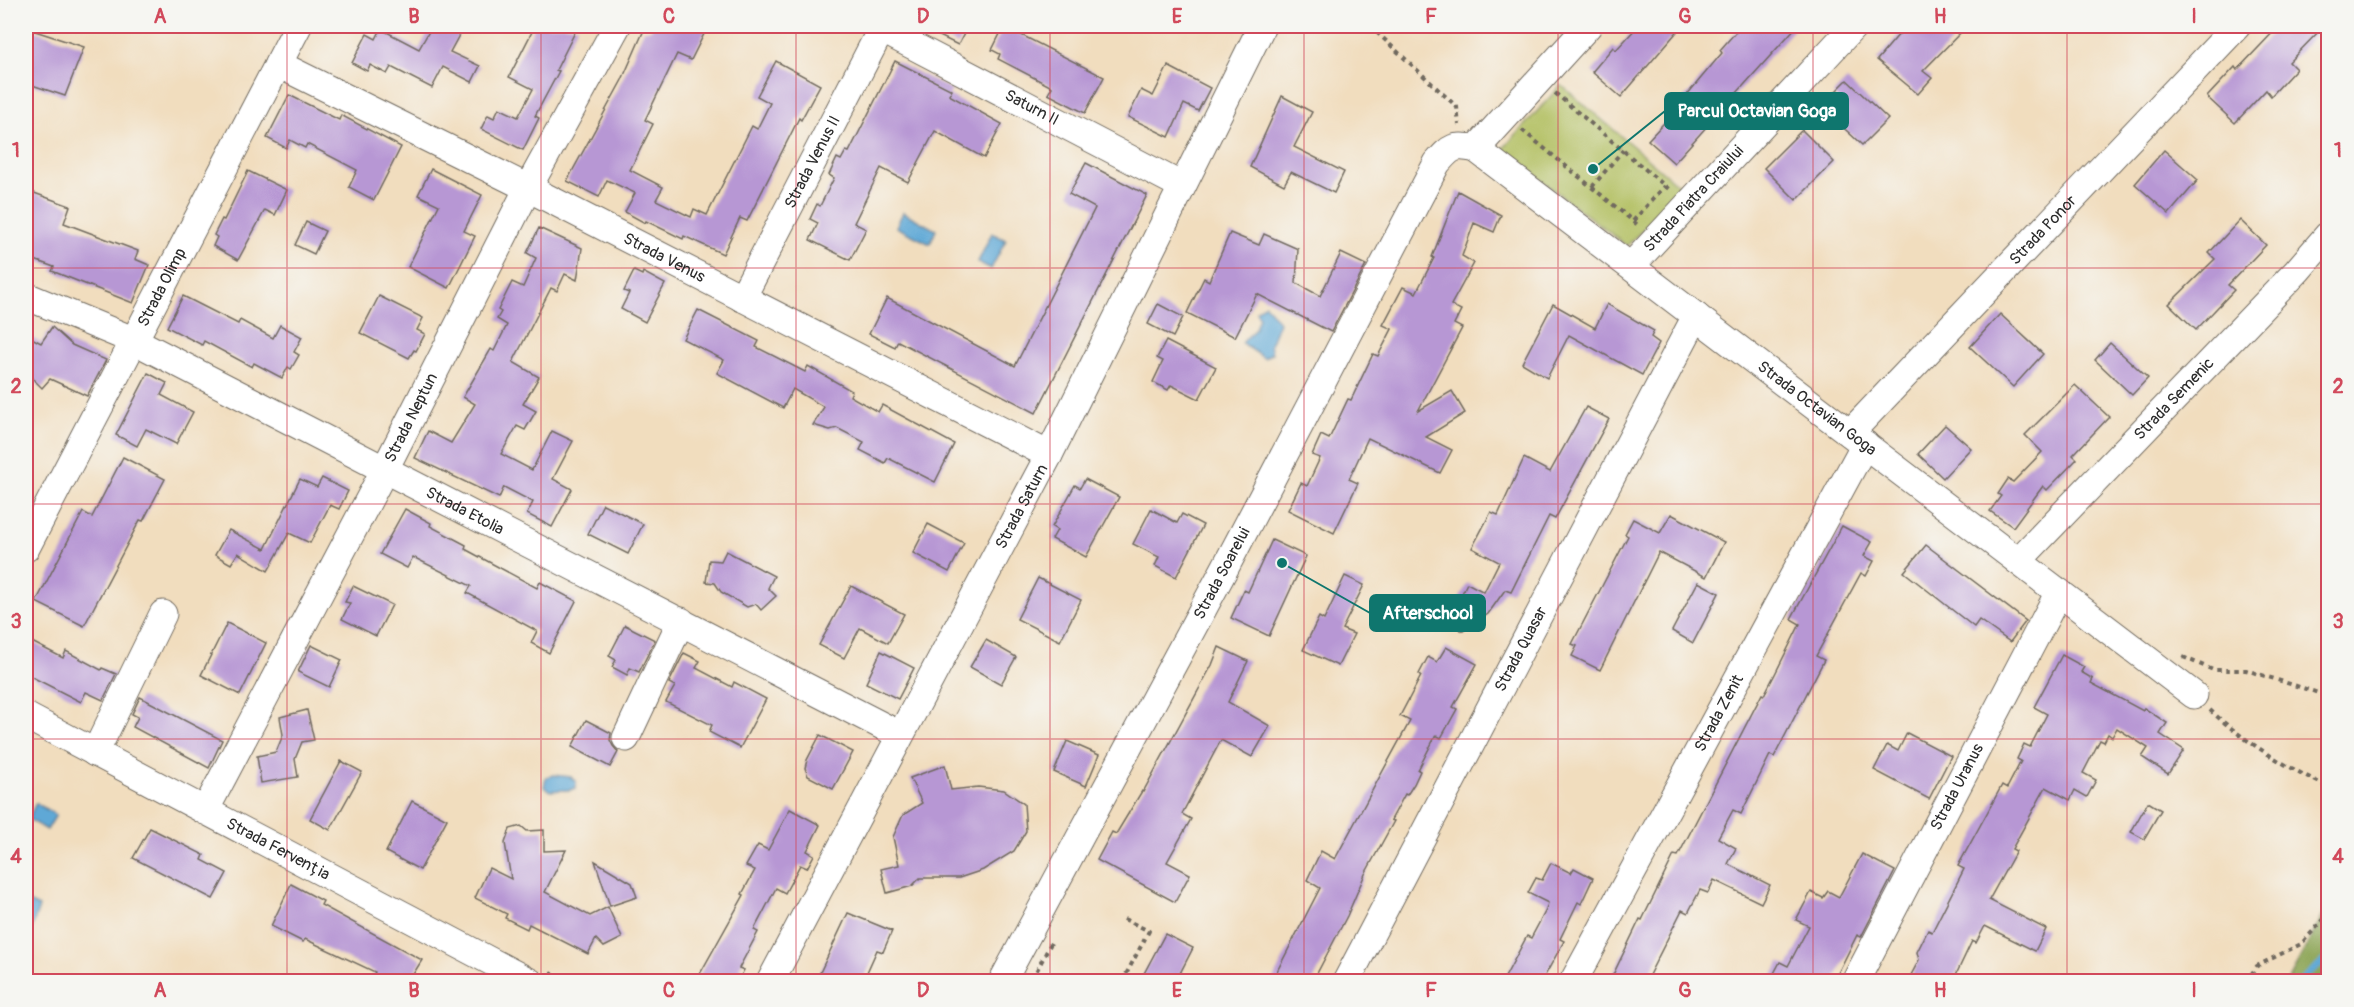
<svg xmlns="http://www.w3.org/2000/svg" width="2354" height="1007" viewBox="0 0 2354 1007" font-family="Pangolin,sans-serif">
  <rect width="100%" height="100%" fill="#f6f6f2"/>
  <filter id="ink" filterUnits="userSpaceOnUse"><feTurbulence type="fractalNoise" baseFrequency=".0167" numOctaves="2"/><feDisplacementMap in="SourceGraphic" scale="12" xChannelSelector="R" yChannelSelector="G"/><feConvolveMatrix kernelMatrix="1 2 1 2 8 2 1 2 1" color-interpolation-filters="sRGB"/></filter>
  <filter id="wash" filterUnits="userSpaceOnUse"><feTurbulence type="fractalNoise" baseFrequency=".008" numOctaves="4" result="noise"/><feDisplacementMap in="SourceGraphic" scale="24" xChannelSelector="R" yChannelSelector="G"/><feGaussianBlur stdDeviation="1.35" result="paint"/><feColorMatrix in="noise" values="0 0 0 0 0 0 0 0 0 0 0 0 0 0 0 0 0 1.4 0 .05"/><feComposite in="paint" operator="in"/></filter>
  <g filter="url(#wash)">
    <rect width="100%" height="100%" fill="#f1ddbe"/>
    <path fill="#b3c063" stroke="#6f7647" stroke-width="1.5" d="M1561,85L1682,188L1627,246L1502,150Z"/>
    <path fill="#8ea659" stroke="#5c6842" stroke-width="1.5" d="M2328,906V981H2288Z"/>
    <g fill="#5ea8d6" stroke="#446a80" stroke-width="1.5">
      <path d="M903,212L936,230L930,244L896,227Z"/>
      <path d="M992,233L1006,240L991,269L978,262Z"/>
      <path d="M1265,304L1279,322L1270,345L1272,353L1264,358L1242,343L1255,329L1259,317L1256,311Z"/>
      <path d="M553,775L571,777L576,782V788C568,792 560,789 550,791L544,787L546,778Z"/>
      <path d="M36,803L56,815L47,830L28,819Z"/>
      <path d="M28,902L39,907L32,928L26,925V909Z"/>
    </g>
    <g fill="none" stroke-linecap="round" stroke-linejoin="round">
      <path stroke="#5ea8d6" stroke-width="6" d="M2298,982L2328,958"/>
    </g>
    <g id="blocks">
      <g fill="#b797d4">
        <path d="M432,26H464L450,52L480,66L472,82L443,67L432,88L391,67L387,74L370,65L367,71L352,63L367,34L376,39L381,29L419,49Z"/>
        <path d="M535,26H578L556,70L559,71L535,116L539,118L523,150L481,129L488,115L494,118L499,108L518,117L533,89L509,77Z"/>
        <path d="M653,26H708L691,60L677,54L645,120L653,124L630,170L663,187L656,200L691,217L694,209L707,215L752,126L757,129L770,103L757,96L776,61L820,85L801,120L799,118L747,221L740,218L723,254L684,236L683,239L646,221L645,223L625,212L635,193L607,180L599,197L567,181L622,80L644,30H651Z"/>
        <path d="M919,26H968L958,45Z"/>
        <path d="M1004,26L1104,77L1085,113L1048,94L1052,87L998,59L1000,54L992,50Z"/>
        <path d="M1638,26H1682L1621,97L1592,72L1613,47L1616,50Z"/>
        <path d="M1741,26H1797L1674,163L1648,140L1677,109L1676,108L1722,53L1720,50Z"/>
        <path d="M1906,26H1967L1923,71L1932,78L1918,94L1877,60Z"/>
        <path d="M2279,26H2324L2289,62L2296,69L2271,96L2266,90L2235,123L2207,97L2235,67L2237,70Z"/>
        <path d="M26,28L84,47L65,96L26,83Z"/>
        <path d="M895,61L952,90L949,95L1002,124L984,158L935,131L908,182L881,168L854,223L866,229L850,260L810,240L818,223L810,219L817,204L820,206L834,178L829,175L837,158L841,160L846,151L849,152Z"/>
        <path d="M1168,66L1210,88L1198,111L1184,104L1169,137L1128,117L1141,90L1153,96Z"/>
        <path d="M1847,80L1888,119L1862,145L1832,117L1844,105L1833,94Z"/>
        <path d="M289,95L339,120L341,115L401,147L374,200L349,187L357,170L307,144L305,148L290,140L286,148L267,138Z"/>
        <path d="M1282,96L1312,112L1294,147L1344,172L1334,193L1291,172L1284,185L1250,167Z"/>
        <path d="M1802,130L1834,162L1796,200L1764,168Z"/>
        <path d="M2164,150L2198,180L2169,214L2135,184Z"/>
        <path d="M1086,163L1147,195L1036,413L898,341L895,347L869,334L887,298L1015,366L1095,208L1069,194Z"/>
        <path d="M431,169L482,195L464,231L475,236L449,288L408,267L439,205L418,195Z"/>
        <path d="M248,171L287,190L275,215L265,210L238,260L213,246L217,237L214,235L222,219L224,220Z"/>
        <path d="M26,190L70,206L64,223L138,251L135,259L149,265L133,303L52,271L54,267L26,257Z"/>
        <path d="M1458,191L1501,215L1494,232L1474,223L1462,256L1474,263L1451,305L1461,310L1454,324L1462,328L1418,411L1452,391L1465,413L1426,437L1452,450L1440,473L1368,438L1349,479L1358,483L1334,533L1288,510L1301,483L1307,486L1320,458L1312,455L1321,435L1329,439L1348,399L1351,400L1373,354L1378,356L1392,329L1383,325L1403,287L1416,293L1434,258L1432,257Z"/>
        <path d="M2240,220L2266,245L2228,285L2234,290L2196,330L2169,304L2215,259L2209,253Z"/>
        <path d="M306,222L325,231L314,254L295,245Z"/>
        <path d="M539,228L582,248L577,280L565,274L557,291L551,288L513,362L539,377L523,404L536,411L525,430L517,426L501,454L532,470L552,431L573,441L553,479L572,489L552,527L527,514L533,502L504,487L499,498L415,458L428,431L451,443L475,404L463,397L491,349L494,351L507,325L497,319L501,312L498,310L512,282L523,287L536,258L527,253Z"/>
        <path d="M1230,233L1259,245L1264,234L1298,249L1296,283L1320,296L1341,253L1366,265L1331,332L1257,294L1235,337L1187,313L1204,278L1209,281Z"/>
        <path d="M634,271L642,275L643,272L665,284L645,322L621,309L629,293L624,291Z"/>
        <path d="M183,296L238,324L240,320L273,338L280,325L302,337L294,352L299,355L291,369L288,367L282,378L254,363L252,367L204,341L202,345L167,327Z"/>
        <path d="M379,296L423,318L417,330L425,334L416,351L414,350L409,358L360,333Z"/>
        <path d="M1158,304L1183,317L1173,337L1148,324Z"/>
        <path d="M1553,304L1595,328L1607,304L1654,331L1651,337L1659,343L1642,375L1569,335L1547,378L1522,363Z"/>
        <path d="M698,310L759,341L756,347L805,372L808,366L852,391L850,396L878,412L882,405L954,444L935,482L888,458L885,463L860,450L864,442L837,428L830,430L813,425L824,407L793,389L783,408L717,373L724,360L683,339Z"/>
        <path d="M2000,314L2043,354L2013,387L1970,347Z"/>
        <path d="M52,327L72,345L106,360L87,396L50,379L42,388L26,372V335L41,343Z"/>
        <path d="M1166,341L1216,367L1199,399L1171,385L1168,390L1153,382L1163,361L1157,358Z"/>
        <path d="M2110,343L2148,378L2132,395L2095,360Z"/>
        <path d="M148,373L167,383L161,395L193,412L176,444L146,429L137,446L116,435Z"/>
        <path d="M2075,385L2109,417L2073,455L2077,459L2047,490L2043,486L2013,527L1990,511L2001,496L1998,494L2008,479L2013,482L2042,452L2025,435Z"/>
        <path d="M1586,407L1609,419L1555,519L1549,516L1511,592L1505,590L1488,614L1463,631L1448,623L1467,583L1484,592L1499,562L1472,548L1491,512L1498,515L1524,458L1550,472Z"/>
        <path d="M1945,425L1971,448L1943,478L1918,454Z"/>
        <path d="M123,457L165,479L143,521L140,520L84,626L36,602L83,512L92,517Z"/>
        <path d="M322,478L348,491L339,509L330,505L310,543L289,533L268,571L238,553L231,564L215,555L229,530L265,549L300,479L317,487Z"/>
        <path d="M1085,479L1119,497L1086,557L1052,539L1057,530L1052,527L1075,485L1080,488Z"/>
        <path d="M603,504L643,524L628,554L588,534Z"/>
        <path d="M405,509L431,523L430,526L466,545L465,549L537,588L540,582L576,601L549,653L531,643L537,631L467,593L471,586L413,557L407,568L380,554Z"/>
        <path d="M1151,509L1177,523L1182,514L1203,525L1176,577L1155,566L1159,557L1133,544Z"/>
        <path d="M1671,514L1724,542L1706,577L1659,552L1600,670L1572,656L1577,646L1572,644L1628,536L1625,534L1633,519L1660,533Z"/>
        <path d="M928,524L964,543L949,572L913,553Z"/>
        <path d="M1842,526L1872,542L1864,556L1874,561L1866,576L1861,573L1816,656L1824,660L1774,757L1770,755L1741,814L1733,810L1718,838L1736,848L1728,864L1770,885L1761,903L1714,880L1708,893L1700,890L1688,913L1682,910L1646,981H1610L1640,919L1642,920L1674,855L1678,856L1762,694L1764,695L1775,674L1800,624L1791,619Z"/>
        <path d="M1272,540L1306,556L1269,636L1231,618L1244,590L1248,592Z"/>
        <path d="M1926,545L2026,621L2010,642L1979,620L1974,627L1904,572Z"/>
        <path d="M726,551L774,576L768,588L776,596L761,610L756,604L747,607L721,592L715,583L706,582L709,560L721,561Z"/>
        <path d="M1345,576L1364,585L1342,629L1354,634L1338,666L1303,650L1319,617L1324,620Z"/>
        <path d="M1038,578L1081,600L1060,641L1017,619Z"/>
        <path d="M1698,582L1719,593L1693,643L1672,631Z"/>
        <path d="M353,586L392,605L376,636L342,619L350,603L345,602Z"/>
        <path d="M851,586L904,614L888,643L860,628L844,658L819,645Z"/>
        <path d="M227,623L266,643L240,695L201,675Z"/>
        <path d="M625,625L655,640L639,672L630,668L627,675L612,667L616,660L609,656Z"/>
        <path d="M26,639L63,658L66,651L101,670L102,668L116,674L103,700L86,692L81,702L26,674Z"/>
        <path d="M986,640L1016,657L1001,684L970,667Z"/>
        <path d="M311,645L342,660L329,687L298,672Z"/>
        <path d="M1219,647L1248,661L1228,702L1270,726L1252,757L1221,740L1182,814L1191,819L1167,862L1190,874L1175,902L1097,860L1112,832L1116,834L1142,791L1143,792L1212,665Z"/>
        <path d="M1446,647L1477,664L1453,707L1457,709L1441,738L1436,735L1418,770L1420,771L1414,784L1407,795L1405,794L1391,820L1394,821L1365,874L1347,916L1313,981H1272L1320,888L1307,880L1321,851L1335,859L1410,721L1400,716L1421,676L1419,674L1428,657L1437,662Z"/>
        <path d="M881,651L914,668L898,699L866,683Z"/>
        <path d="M684,653L700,661L696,668L732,687L734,682L766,699L740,748L709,732L712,725L666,702L675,686L669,683Z"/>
        <path d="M2062,655L2084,667L2081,672L2093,679L2091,683L2143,711L2144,708L2167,723L2160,734L2184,750L2168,774L2142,757L2148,748L2117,728L2112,737L2108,734L2104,742L2100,740L2083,773L2096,780L2087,797L2075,790L2070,800L2046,787L2012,849L2016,851L1989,900L2046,929L2035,951L1985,926L1976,943L1972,941L1953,981H1919L1910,977L1919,960L1917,952L1928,930L1932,932L1964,869L1958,866L1987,813L2002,785L2007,788L2021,761L2017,759L2024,744L2030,747L2047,714L2034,707Z"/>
        <path d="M140,697L222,740L209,768L133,727L138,717L132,714Z"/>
        <path d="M307,710L314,740L302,742L295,759L298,777L261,783L257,756L276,752L283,735L280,717Z"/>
        <path d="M586,720L611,733L610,740L613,746L618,752L610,767L572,747Z"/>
        <path d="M1907,733L1951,756L1929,799L1874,770L1887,745L1898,751Z"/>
        <path d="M820,735L853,752L833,789L808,776L805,768L807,760Z"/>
        <path d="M1067,741L1099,755L1086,786L1054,772Z"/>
        <path d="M341,761L362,772L330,830L310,819Z"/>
        <path d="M945,765L951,790L978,787L1004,790L1024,804L1026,831L1014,851L983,870L959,878H920L912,886L887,893L881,869L899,865L893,837L903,815L922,803L910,778Z"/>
        <path d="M412,801L447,819L420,870L386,852Z"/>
        <path d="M2148,802L2161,810L2144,839L2131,832Z"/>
        <path d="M790,809L820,825L807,851L814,855L807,868L800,865L785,893L776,888L754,930L758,932L739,968L744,970L738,981H696L744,895L742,894L755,870L746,866L758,845L768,850Z"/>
        <path d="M521,826L527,831L544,830V851L566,850L545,892L590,916L608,907L622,938L604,947L596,939L588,954L529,924L527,929L505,918L507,914L475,898L489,868L511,879L505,843L510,829Z"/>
        <path d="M150,828L204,855L202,860L227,873L213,899L133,858Z"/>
        <path d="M1862,854L1895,871L1861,937L1857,935L1834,981H1770L1780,962L1788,966L1809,926L1796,920L1811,892L1823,898L1828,891L1839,897Z"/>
        <path d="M595,861L632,883L637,897L610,906Z"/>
        <path d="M1551,863L1571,873L1574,868L1593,878L1581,904L1578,902L1560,939L1564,941L1542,981H1503L1527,936L1531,938L1546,910L1548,903L1528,893L1536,878L1542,880Z"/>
        <path d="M291,884L323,901L321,905L422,960L409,981H370L375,972L305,939L303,942L271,926Z"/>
        <path d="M848,913L892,931L883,952L877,950L863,981H816Z"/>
        <path d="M1165,934L1193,948L1176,981H1140Z"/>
      </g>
    </g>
  </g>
  <g filter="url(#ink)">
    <use href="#blocks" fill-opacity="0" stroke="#70695e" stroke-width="1.5"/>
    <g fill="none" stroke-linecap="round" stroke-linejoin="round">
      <g stroke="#70695e" stroke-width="29">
        <g id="minor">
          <path id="s1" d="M881,29L1182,186"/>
          <path id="s2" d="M278,64L528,188L1049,455"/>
          <path d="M1476,149L1588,26"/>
          <path id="s3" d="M1631,266L1854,26"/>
          <path id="s4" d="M26,296L135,341L900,735"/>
          <path id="s5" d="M742,298L883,26"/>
          <path id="s6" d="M1850,433L2237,26"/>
          <path id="s7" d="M26,548L298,26"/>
          <path id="s8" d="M2018,561L2297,271L2328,235"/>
          <path id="s9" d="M26,716L530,982"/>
          <path d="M626,738L681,621"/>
          <path d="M95,753L163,614"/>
          <path id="s10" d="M205,811L385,469L528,188L617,26"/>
          <path id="s11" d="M770,982L1049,455L1262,26"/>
          <path id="s12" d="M1002,982L1225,568L1437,163C1451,147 1454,144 1476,149L2194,695"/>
          <path id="s13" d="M1346,982L1696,316"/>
          <path id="s14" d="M1573,982L1865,444"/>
          <path id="s15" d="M1855,982L2059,592"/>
        </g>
      </g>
      <g stroke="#70695e" stroke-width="4" stroke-dasharray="4.5 4.5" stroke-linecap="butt">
        <path d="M1370,26L1457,107L1459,125"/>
        <path d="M1555,93L1671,191"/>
        <path d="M1522,130L1639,226"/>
        <path d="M1592,187L1623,150"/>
        <path d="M1633,221L1665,186"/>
        <path d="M2183,657L2213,670H2246L2328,696"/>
        <path d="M2210,710C2244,742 2287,767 2328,787"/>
        <path d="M1051,943L1036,972L1053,982"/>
        <path d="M550,973L566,982"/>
        <path d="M1122,982L1149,931L1124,919"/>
        <path d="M2246,982L2257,966L2301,944L2328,915"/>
      </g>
      <use href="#minor" stroke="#fff" stroke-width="27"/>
    </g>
  </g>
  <path fill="none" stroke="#d1495b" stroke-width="1.5" stroke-opacity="0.55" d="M287,26V982M541,26V982M796,26V982M1050,26V982M1304,26V982M1558,26V982M1813,26V982M2067,26V982M26,268H2328M26,504H2328M26,739H2328"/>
  <g text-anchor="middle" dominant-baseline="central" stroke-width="5" stroke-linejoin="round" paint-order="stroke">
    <g font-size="16" fill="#2b2b2b" stroke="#f6f6f2">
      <text stroke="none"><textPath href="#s1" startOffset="170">Saturn II</textPath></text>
      <text stroke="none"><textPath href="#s5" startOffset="153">Strada Venus II</textPath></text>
      <text stroke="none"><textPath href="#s3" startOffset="92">Strada Piatra Craiului</textPath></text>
      <text stroke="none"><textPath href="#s6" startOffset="280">Strada Ponor</textPath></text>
      <text stroke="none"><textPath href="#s2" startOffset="432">Strada Venus</textPath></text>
      <text stroke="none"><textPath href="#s7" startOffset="294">Strada Olimp</textPath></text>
      <text stroke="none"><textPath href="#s8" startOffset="225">Strada Semenic</textPath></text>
      <text stroke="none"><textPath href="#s12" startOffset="1401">Strada Octavian Goga</textPath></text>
      <text stroke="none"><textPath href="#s10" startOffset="444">Strada Neptun</textPath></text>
      <text stroke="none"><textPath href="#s11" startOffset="538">Strada Saturn</textPath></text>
      <text stroke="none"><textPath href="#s4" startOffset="489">Strada Etolia</textPath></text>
      <text stroke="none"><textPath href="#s12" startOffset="464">Strada Soarelui</textPath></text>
      <text stroke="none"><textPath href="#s13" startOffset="376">Strada Quasar</textPath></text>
      <text stroke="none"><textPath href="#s14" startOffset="306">Strada Zenit</textPath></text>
      <text stroke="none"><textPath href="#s15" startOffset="220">Strada Uranus</textPath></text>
      <text stroke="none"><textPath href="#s9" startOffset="285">Strada Fervenția</textPath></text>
    </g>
  </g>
  <path fill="none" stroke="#0f766e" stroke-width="2" d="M1593 169L1665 111M1282 563L1370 613"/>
  <g fill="#0f766e" stroke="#f6f6f2" stroke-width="2">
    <circle cx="1593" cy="169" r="6"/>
    <circle cx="1282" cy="563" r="6"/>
  </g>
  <g fill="#0f766e" stroke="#0f766e" stroke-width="2">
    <rect x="1665" y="93" width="183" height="36" rx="6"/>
    <rect x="1370" y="595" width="115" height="36" rx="6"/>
  </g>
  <g font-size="18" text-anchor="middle" font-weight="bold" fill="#fff">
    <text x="1757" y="117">Parcul Octavian Goga</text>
    <text x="1428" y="619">Afterschool</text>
  </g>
  <rect width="2354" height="1007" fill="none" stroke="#f6f6f2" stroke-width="66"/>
  <rect x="33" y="33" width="2288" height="941" fill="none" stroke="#d1495b" stroke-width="2"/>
  <g font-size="20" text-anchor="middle" font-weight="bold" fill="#d1495b">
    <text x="160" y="23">A</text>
    <text x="414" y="23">B</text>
    <text x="669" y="23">C</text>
    <text x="923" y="23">D</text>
    <text x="1177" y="23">E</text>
    <text x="1431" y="23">F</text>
    <text x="1685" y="23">G</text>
    <text x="1940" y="23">H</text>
    <text x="2194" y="23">I</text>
    <text x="16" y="157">1</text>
    <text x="2338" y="157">1</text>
    <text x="16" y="393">2</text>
    <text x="2338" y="393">2</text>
    <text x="16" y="628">3</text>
    <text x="2338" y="628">3</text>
    <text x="16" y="863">4</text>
    <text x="2338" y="863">4</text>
    <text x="160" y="997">A</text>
    <text x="414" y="997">B</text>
    <text x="669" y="997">C</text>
    <text x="923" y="997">D</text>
    <text x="1177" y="997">E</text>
    <text x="1431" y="997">F</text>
    <text x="1685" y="997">G</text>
    <text x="1940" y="997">H</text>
    <text x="2194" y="997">I</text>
  </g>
</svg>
